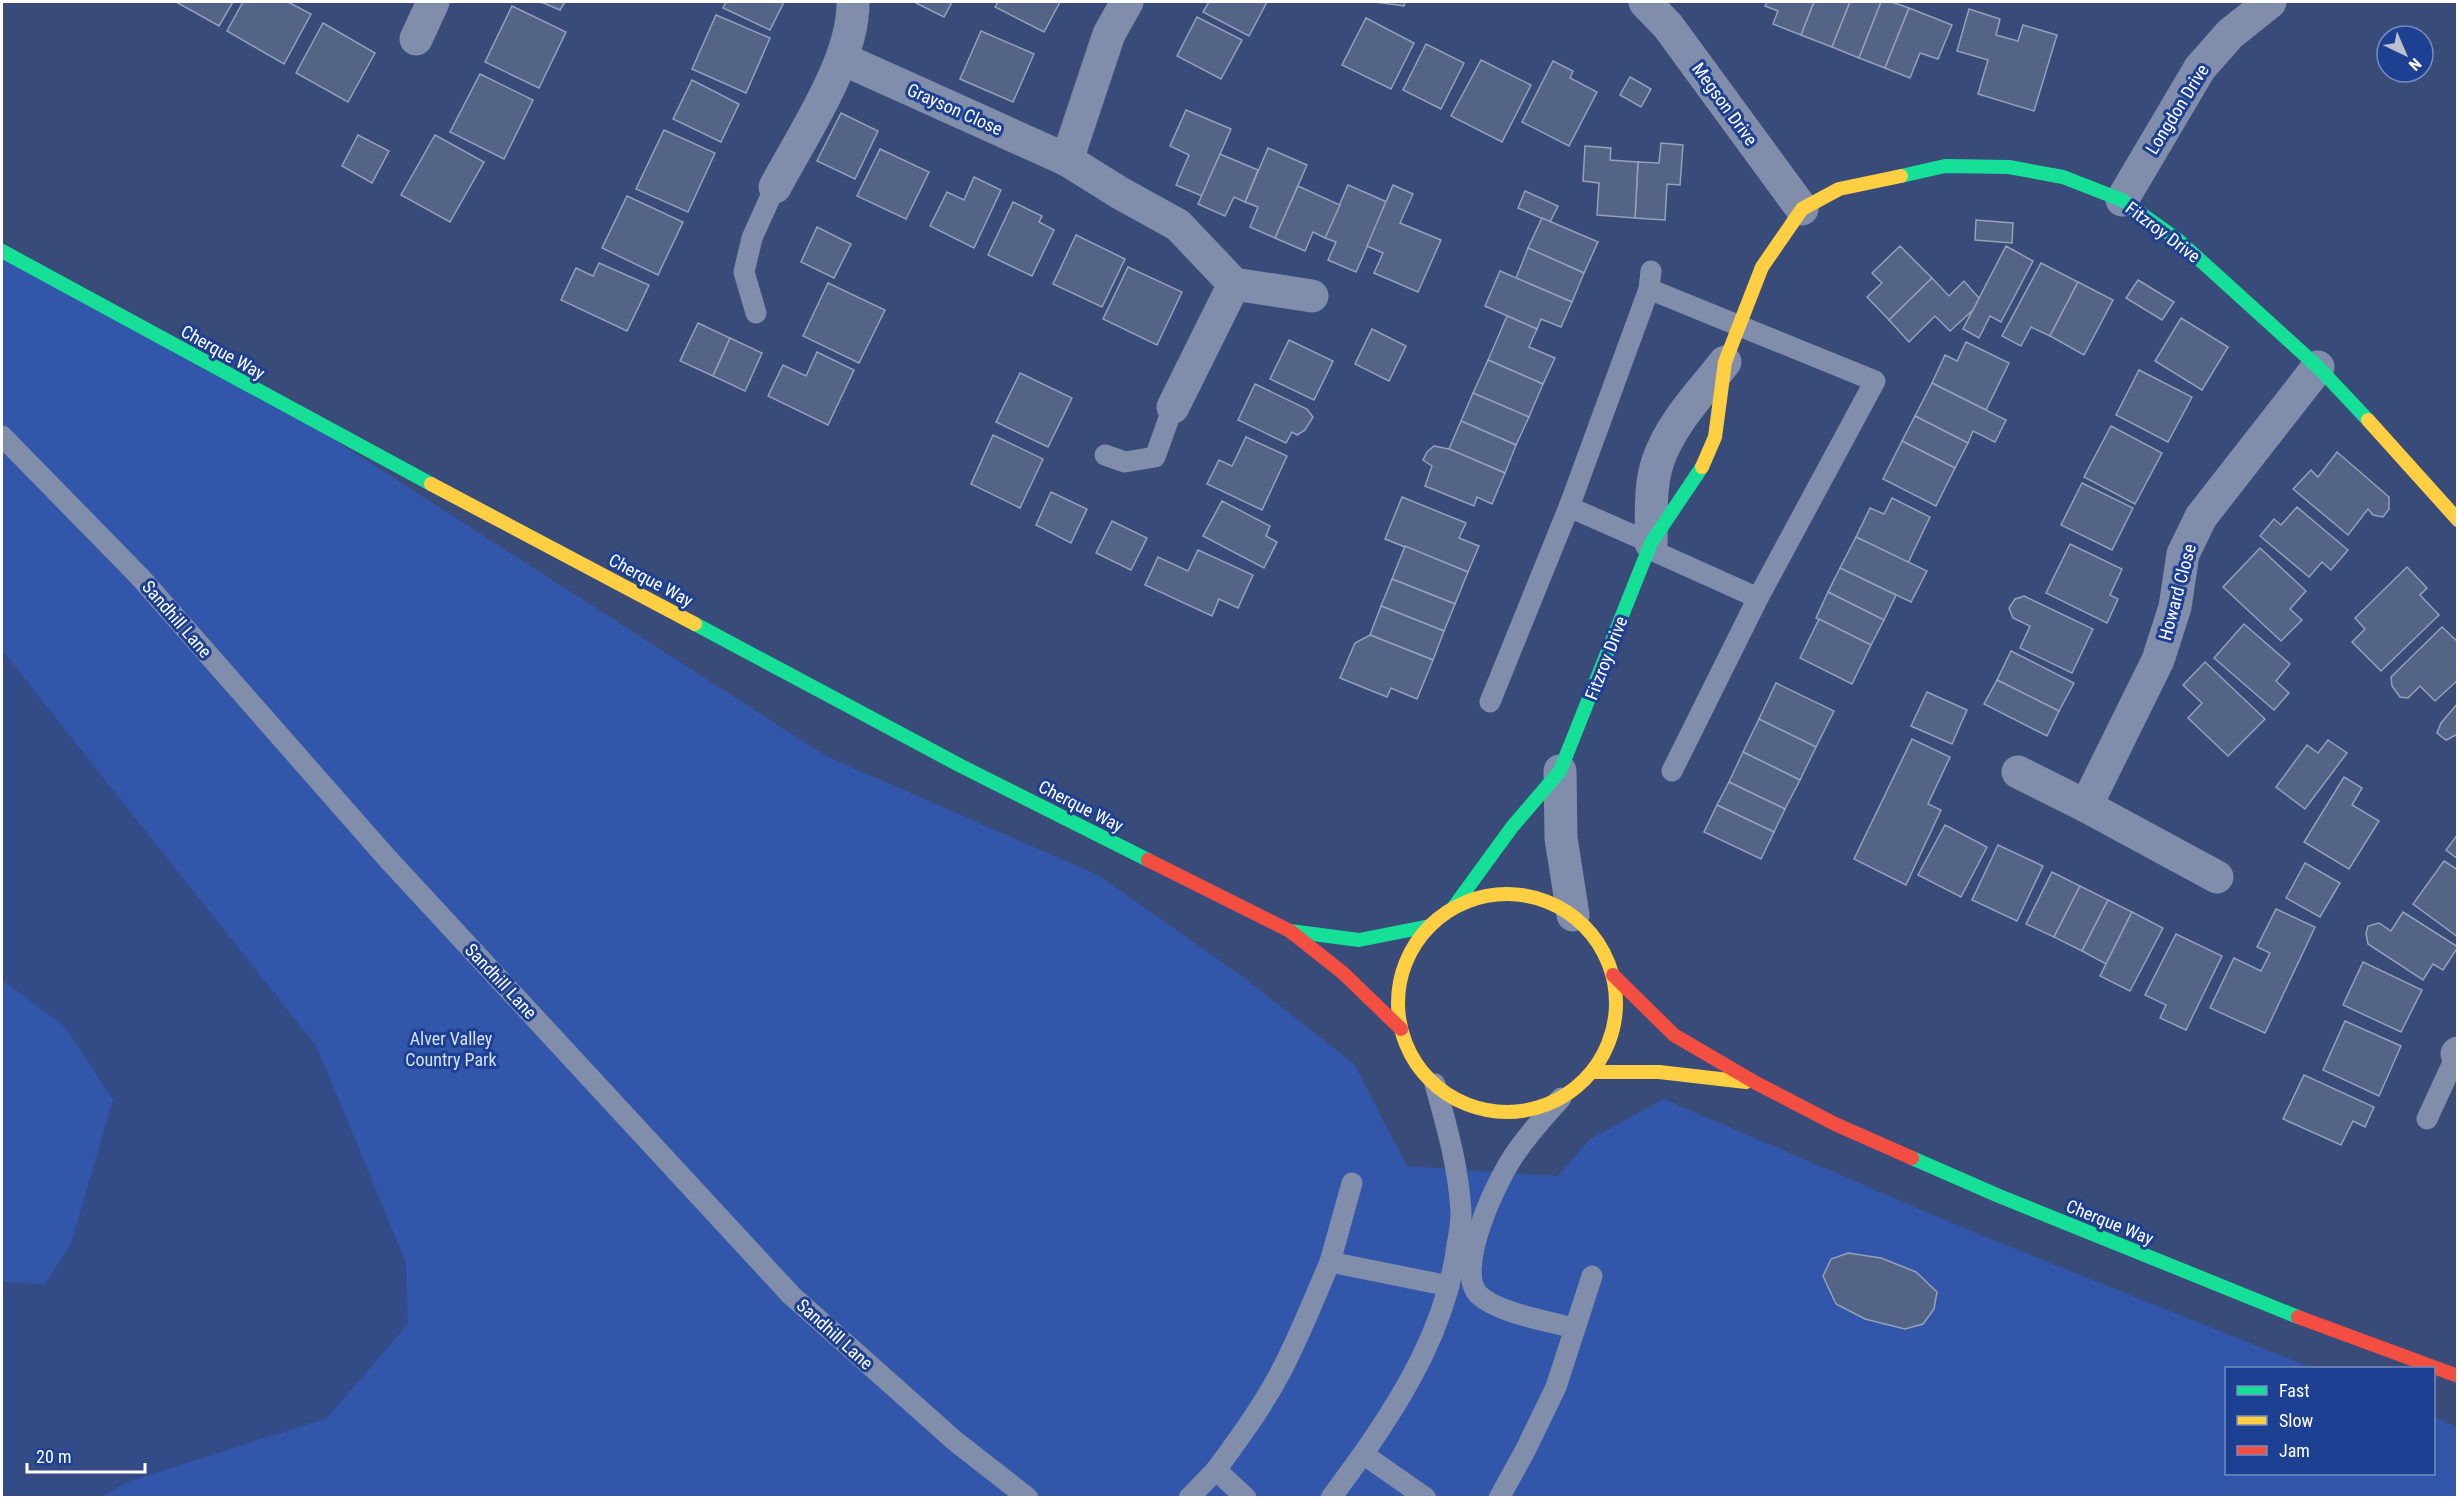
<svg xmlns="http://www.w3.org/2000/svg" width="2459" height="1499" viewBox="0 0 2459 1499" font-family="'Roboto Condensed',sans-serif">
  <rect width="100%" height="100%" fill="#394b78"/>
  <path fill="#3256a9" d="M2,245L268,397L826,756L1098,875L1246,979L1354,1064L1407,1166L1558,1176L1590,1139L1664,1099L1966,1229L2312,1368H2226V1474H2434V1417L2457,1427V1497H2Z"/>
  <path fill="#334b87" d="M2,650L317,1047L406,1263L408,1324L327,1418L128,1482L101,1497H2V1282L45,1284L71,1243L113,1100L65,1027L2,980Z"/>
  <g fill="#546487" stroke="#95a0b9" stroke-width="1.5">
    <path d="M176,2H233L219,26Z"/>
    <path d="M243,2H288L311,14L284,64L227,31Z"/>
    <path d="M541,2H565L560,10Z"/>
    <path d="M726,2H784L770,30L723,8Z"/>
    <path d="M914,2H952L944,17Z"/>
    <path d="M998,2H1060L1044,32L995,7Z"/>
    <path d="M1209,2H1267L1249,36L1203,12Z"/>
    <path d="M1375,2H1405L1404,6Z"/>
    <path d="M1767,2H1814L1801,35L1773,24L1778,11L1765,6Z"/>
    <path d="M1814,2H1850L1832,47L1801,35Z"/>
    <path d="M1850,2H1881L1859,58L1832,47Z"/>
    <path d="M1881,2H1892L1909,8L1885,68L1859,58Z"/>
    <path d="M512,6L566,32L539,88L485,62Z"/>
    <path d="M1909,8L1952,25L1938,59L1920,53L1910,78L1885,68Z"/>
    <path d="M1969,9L2000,19L1996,35L2018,41L2023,25L2057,35L2034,111L1978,94L1988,60L1957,51Z"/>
    <path d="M716,15L770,38L746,93L692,69Z"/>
    <path d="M1197,17L1242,40L1221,79L1177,56Z"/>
    <path d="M1366,18L1414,43L1391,89L1342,65Z"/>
    <path d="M323,23L375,53L348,102L296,73Z"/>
    <path d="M981,31L1034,54L1013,102L960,79Z"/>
    <path d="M1426,44L1464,63L1441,109L1403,90Z"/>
    <path d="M1481,60L1531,85L1502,142L1451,116Z"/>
    <path d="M1553,61L1573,71L1570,78L1597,92L1569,146L1522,122Z"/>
    <path d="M480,74L533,100L504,159L450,132Z"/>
    <path d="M1630,77L1651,89L1641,107L1620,95Z"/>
    <path d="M692,80L739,104L721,142L673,119Z"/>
    <path d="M1186,110L1231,129L1202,196L1176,185L1189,155L1170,146Z"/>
    <path d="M841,113L878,131L855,179L817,161Z"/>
    <path d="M664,130L715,153L688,212L636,189Z"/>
    <path d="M358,135L389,151L372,183L342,166Z"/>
    <path d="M435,135L484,162L450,222L401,195Z"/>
    <path d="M1661,143L1683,145L1680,185L1667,184L1665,220L1635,218L1638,162L1659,163Z"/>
    <path d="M1585,146L1611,148L1610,160L1638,162L1635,218L1597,215L1599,183L1583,181Z"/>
    <path d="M1268,148L1307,165L1275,238L1250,227L1258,207L1245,202Z"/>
    <path d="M880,149L929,172L906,219L857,196Z"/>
    <path d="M1220,154L1258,170L1245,202L1234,197L1225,216L1198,204Z"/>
    <path d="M974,177L1001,190L974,248L930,226L947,192L964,200Z"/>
    <path d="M1348,185L1387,202L1356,272L1328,260L1336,242L1325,238Z"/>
    <path d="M1393,185L1413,194L1400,223L1441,240L1418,292L1374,273L1383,253L1367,246Z"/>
    <path d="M1298,186L1340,205L1325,238L1313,232L1305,251L1275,238Z"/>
    <path d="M1525,191L1558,206L1550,222L1518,208Z"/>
    <path d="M627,196L683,222L658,275L602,248Z"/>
    <path d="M1013,202L1042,216L1039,222L1054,230L1032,276L988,255Z"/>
    <path d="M1542,218L1598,242L1584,273L1528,248Z"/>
    <path d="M1976,220L2013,223L2012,243L1975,240Z"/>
    <path d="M817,227L851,244L834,278L801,262Z"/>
    <path d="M1076,235L1125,259L1102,307L1053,284Z"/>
    <path d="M1900,246L1932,278L1889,320L1867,297L1882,283L1872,273Z"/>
    <path d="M2006,246L2033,261L2001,322L1990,316L1979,338L1963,329Z"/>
    <path d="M1528,248L1584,273L1572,302L1516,278Z"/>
    <path d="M599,263L649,285L627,331L561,300L576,268L593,276Z"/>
    <path d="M2041,263L2078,282L2050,336L2031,327L2021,346L2002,336Z"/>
    <path d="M1128,267L1182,292L1157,345L1103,319Z"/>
    <path d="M1500,271L1572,302L1561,327L1541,319L1537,329L1485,306Z"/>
    <path d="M1932,278L1949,296L1964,281L1979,298L1973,310L1950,331L1935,316L1909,342L1889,320Z"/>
    <path d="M2138,280L2174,302L2162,320L2126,298Z"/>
    <path d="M2078,282L2113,300L2084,355L2050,336Z"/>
    <path d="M828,283L885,310L859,363L803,336Z"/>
    <path d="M1507,316L1537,329L1529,347L1555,358L1543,384L1488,360Z"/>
    <path d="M2181,318L2228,347L2202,390L2155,361Z"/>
    <path d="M698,323L730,338L713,376L680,361Z"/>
    <path d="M1372,329L1406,346L1389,381L1355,364Z"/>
    <path d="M730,338L762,353L745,391L713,376Z"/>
    <path d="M1289,340L1333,361L1314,400L1270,379Z"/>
    <path d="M1966,342L2009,363L1986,410L1932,383L1945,355L1957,361Z"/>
    <path d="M817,352L854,370L828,425L768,396L783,365L806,376Z"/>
    <path d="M1488,360L1543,384L1529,417L1473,393Z"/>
    <path d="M2139,370L2192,397L2168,442L2116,415Z"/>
    <path d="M1020,373L1072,398L1048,447L996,422Z"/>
    <path d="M1932,383L2006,420L1995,442L1973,431L1968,443L1915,416Z"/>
    <path d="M1255,384L1307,409L1313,417L1305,430L1297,435L1292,432L1286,443L1238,420Z"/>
    <path d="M1473,393L1529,417L1516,445L1461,421Z"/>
    <path d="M1915,416L1968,443L1955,468L1902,441Z"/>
    <path d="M1461,421L1516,445L1505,473L1449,449Z"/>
    <path d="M2111,426L2162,453L2135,504L2084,477Z"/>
    <path d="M993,435L1043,459L1020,508L971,484Z"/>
    <path d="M1246,437L1287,456L1262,510L1207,484L1219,460L1232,466Z"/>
    <path d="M1902,441L1955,468L1936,506L1883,479Z"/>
    <path d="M1434,446L1449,449L1505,473L1492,504L1477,497L1474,506L1425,486L1432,466L1423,460L1427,452Z"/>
    <path d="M2337,452L2389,497V509L2383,517L2373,515L2368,509L2348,535L2293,489L2311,470L2318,477Z"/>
    <path d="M2082,483L2133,508L2112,550L2061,525Z"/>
    <path d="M1051,492L1087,509L1071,543L1036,525Z"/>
    <path d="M1402,497L1466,523L1459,538L1479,546L1468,572L1385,539Z"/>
    <path d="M1892,498L1930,517L1908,563L1856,537L1870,508L1884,514Z"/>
    <path d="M1222,501L1270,526L1266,536L1277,542L1264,568L1203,536Z"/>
    <path d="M2297,507L2348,550L2331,570L2322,562L2309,577L2260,536L2274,519L2281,525Z"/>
    <path d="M1112,521L1147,538L1131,570L1096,553Z"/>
    <path d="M1856,537L1927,571L1911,602L1840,568Z"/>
    <path d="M2070,544L2122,569L2110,595L2118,599L2107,623L2046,593Z"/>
    <path d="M1405,546L1468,572L1455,604L1392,579Z"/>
    <path d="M2260,548L2306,591L2290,609L2302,620L2281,641L2223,587Z"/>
    <path d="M1198,550L1253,575L1238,608L1219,599L1212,616L1145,585L1158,557L1188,571Z"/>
    <path d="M2407,567L2427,588L2420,595L2439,615L2381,671L2352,642L2365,629L2355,618Z"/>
    <path d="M1840,568L1896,595L1884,620L1828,592Z"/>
    <path d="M1392,579L1455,604L1444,631L1381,606Z"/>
    <path d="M1828,592L1884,620L1871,645L1816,618Z"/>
    <path d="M2024,596L2093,629L2072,673L2020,648L2030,626L2013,618L2009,608L2015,599Z"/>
    <path d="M1381,606L1444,631L1433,660L1370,635Z"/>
    <path d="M1819,619L1871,645L1852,684L1800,658Z"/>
    <path d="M2244,624L2290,664L2276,681L2289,693L2274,710L2214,658Z"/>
    <path d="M2442,627L2458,642V680L2435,701L2420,686L2408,698L2400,697L2392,686L2391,677Z"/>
    <path d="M1370,635L1433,660L1417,699L1391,688L1387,697L1340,678L1355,643Z"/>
    <path d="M2011,651L2074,683L2059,711L1997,680Z"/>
    <path d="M2205,662L2265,719L2228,756L2188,718L2202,703L2183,685Z"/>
    <path d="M1997,680L2059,711L2047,736L1984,704Z"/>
    <path d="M1776,683L1834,711L1816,747L1759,719Z"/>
    <path d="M1927,692L1967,710L1952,744L1911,726Z"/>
    <path d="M2458,703V734L2446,740L2437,733L2441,723Z"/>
    <path d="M1759,719L1816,747L1800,780L1743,752Z"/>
    <path d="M1912,739L1950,757L1928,804L1941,810L1906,885L1854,859Z"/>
    <path d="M2328,740L2347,753L2305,809L2276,787L2307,745L2318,753Z"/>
    <path d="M1743,752L1800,780L1785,809L1729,782Z"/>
    <path d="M2344,777L2362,788L2352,805L2379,821L2349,869L2304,842Z"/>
    <path d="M1729,782L1785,809L1774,832L1717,805Z"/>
    <path d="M1717,805L1774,832L1761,859L1704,832Z"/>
    <path d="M1945,825L1987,847L1961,897L1918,875Z"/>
    <path d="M2458,834V859L2446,850Z"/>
    <path d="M1998,845L2043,866L2017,921L1972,900Z"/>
    <path d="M2444,861L2458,870V937L2413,904Z"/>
    <path d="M2305,863L2340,883L2320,917L2286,898Z"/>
    <path d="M2052,872L2080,886L2054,937L2026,924Z"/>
    <path d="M2080,886L2108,900L2082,951L2054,937Z"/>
    <path d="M2108,900L2132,912L2106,964L2082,951Z"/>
    <path d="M2276,909L2315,927L2265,1033L2210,1008L2234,958L2261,971L2270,953L2257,947Z"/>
    <path d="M2132,912L2163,928L2130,991L2100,976Z"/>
    <path d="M2403,912L2458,947L2443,970L2433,964L2423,980L2368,944L2366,933L2368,926L2379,923L2391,931Z"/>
    <path d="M2176,934L2222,956L2186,1030L2160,1018L2166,1005L2145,995Z"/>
    <path d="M2363,962L2422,990L2401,1032L2343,1005Z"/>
    <path d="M2345,1021L2401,1046L2379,1096L2323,1070Z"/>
    <path d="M2304,1075L2374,1107L2365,1127L2353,1121L2341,1145L2283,1119Z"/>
    <path d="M1848,1253L1881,1258L1916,1272L1937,1292L1934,1309L1923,1324L1905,1329L1865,1319L1836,1304L1823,1276L1831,1259Z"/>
  </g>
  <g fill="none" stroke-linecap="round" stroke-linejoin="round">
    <g stroke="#808dab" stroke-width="21">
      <path d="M1649,289L1875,381L1758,598L1672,771"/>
      <path d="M756,313L744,272L752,238L775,187"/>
      <path d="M2,436L140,577L387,858L791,1295L955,1441L1028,1498"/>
      <path d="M1105,455L1125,462L1155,457L1173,407"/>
      <path d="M1569,507L1649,289L1651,271"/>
      <path d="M1649,549L1758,598"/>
      <path d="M1490,702L1569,507L1651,543"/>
      <path d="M1561,1098C1546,1115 1530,1132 1517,1151C1499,1175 1453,1270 1479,1295C1498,1313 1548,1321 1574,1328"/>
      <path d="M2427,1119L2457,1054"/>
      <path d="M1330,1262L1352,1183"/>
      <path d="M1189,1498L1216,1470"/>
      <path d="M1246,1498L1216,1470C1238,1440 1260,1410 1278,1377C1298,1340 1313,1301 1330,1262L1449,1286"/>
      <path d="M1331,1498L1363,1454"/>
      <path d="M1426,1498L1363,1454C1407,1391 1447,1323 1457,1245C1459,1235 1461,1224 1461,1213C1459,1169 1447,1127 1435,1084"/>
      <path d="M1499,1498L1525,1451L1556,1387L1592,1276"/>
    </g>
    <g stroke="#808dab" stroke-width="33">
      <path d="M1645,2L1668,26L1802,209"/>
      <path d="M416,39L433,2"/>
      <path d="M843,59L1067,160L1120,193L1178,225L1234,284L1312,296"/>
      <path d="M1067,160L1109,34L1127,2"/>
      <path d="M775,187C802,136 854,60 853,2"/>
      <path d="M2122,200L2200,68L2230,34L2270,2"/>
      <path d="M1173,407L1234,284"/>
      <path d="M1651,543C1652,517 1649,487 1658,461C1671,423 1701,393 1725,362"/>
      <path d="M1560,771L1561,838L1573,915"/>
      <path d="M2018,772L2086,806L2217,877"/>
      <path d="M2086,806L2158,660L2175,607L2183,554L2201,517L2318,367"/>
      <path d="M2457,1054L2458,1053"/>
    </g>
    <g stroke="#16e098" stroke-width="14">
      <path d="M1901,176L1945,166L2009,167L2063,177L2122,200L2178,240L2318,367L2368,420"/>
      <path d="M2,251L431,484"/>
      <path d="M695,624L961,766L1148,860"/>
      <path d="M1453,908L1512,827L1560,771L1651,543L1702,467"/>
      <path d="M1290,931L1359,940L1430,926"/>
      <path d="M1912,1158L1999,1196L2298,1317"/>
    </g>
    <g stroke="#ffcf43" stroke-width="14">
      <path d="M2368,420L2458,520"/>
      <path d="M1702,467L1715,437L1725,362L1762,267L1802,209L1839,189L1901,176"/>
      <path d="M431,484L695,624"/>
      <circle cx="1507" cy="1003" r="109"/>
      <path d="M1592,1072H1659L1746,1082"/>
    </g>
    <g stroke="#f24e42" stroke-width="14">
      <path d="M1148,860L1290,931L1343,973L1401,1029"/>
      <path d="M1613,975L1674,1035L1756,1083L1835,1124L1912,1158"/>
      <path d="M2298,1317L2458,1376"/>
    </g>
  </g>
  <g text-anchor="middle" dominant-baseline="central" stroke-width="6" stroke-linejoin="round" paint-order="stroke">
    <g font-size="18" fill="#fff" stroke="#1e4093">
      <text transform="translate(1725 104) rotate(54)">Megson Drive</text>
      <text transform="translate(955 109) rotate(24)">Grayson Close</text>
      <text transform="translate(2177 109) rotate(-58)">Longdon Drive</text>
      <text transform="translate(2163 232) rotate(37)">Fitzroy Drive</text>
      <text transform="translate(223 352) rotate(29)">Cherque Way</text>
      <text transform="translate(651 580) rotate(28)">Cherque Way</text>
      <text transform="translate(2177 592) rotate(-75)">Howard Close</text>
      <text transform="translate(177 619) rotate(49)">Sandhill Lane</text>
      <text transform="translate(1606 658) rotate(-69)">Fitzroy Drive</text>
      <text transform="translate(1081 806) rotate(27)">Cherque Way</text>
      <text transform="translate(501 981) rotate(47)">Sandhill Lane</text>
      <text transform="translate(2110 1222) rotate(22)">Cherque Way</text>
      <text transform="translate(835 1334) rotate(42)">Sandhill Lane</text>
    </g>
    <g font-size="18" fill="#d5e1fa" stroke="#1e4093">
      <text x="451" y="1038">Alver Valley<tspan x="451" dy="21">Country Park</tspan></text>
    </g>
  </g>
  <rect width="2459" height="1499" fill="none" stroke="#ffffff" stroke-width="6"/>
  <rect x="2225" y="1367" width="210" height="108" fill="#1e4093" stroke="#788cbe" stroke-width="1.5"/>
  <rect x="2237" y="1386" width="30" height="9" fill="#16e098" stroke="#788cbe" stroke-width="1.5"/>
  <text x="2279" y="1397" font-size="18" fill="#ffffff">Fast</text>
  <rect x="2237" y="1416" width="30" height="9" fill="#ffcf43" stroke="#788cbe" stroke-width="1.5"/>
  <text x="2279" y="1427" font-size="18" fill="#ffffff">Slow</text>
  <rect x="2237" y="1446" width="30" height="9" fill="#f24e42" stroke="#788cbe" stroke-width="1.5"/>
  <text x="2279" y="1457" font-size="18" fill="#ffffff">Jam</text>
  <g transform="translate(2405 54) rotate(136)"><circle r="28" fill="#1e4093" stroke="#788cbe" stroke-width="1.5"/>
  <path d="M0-4.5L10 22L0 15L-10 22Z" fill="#bac0d0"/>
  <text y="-9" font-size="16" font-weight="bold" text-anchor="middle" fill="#ffffff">N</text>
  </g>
  <path d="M27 1463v9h118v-9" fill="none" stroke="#ffffff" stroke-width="3"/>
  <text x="36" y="1463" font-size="18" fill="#ffffff" stroke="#1e4093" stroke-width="4.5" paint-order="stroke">20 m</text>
</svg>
